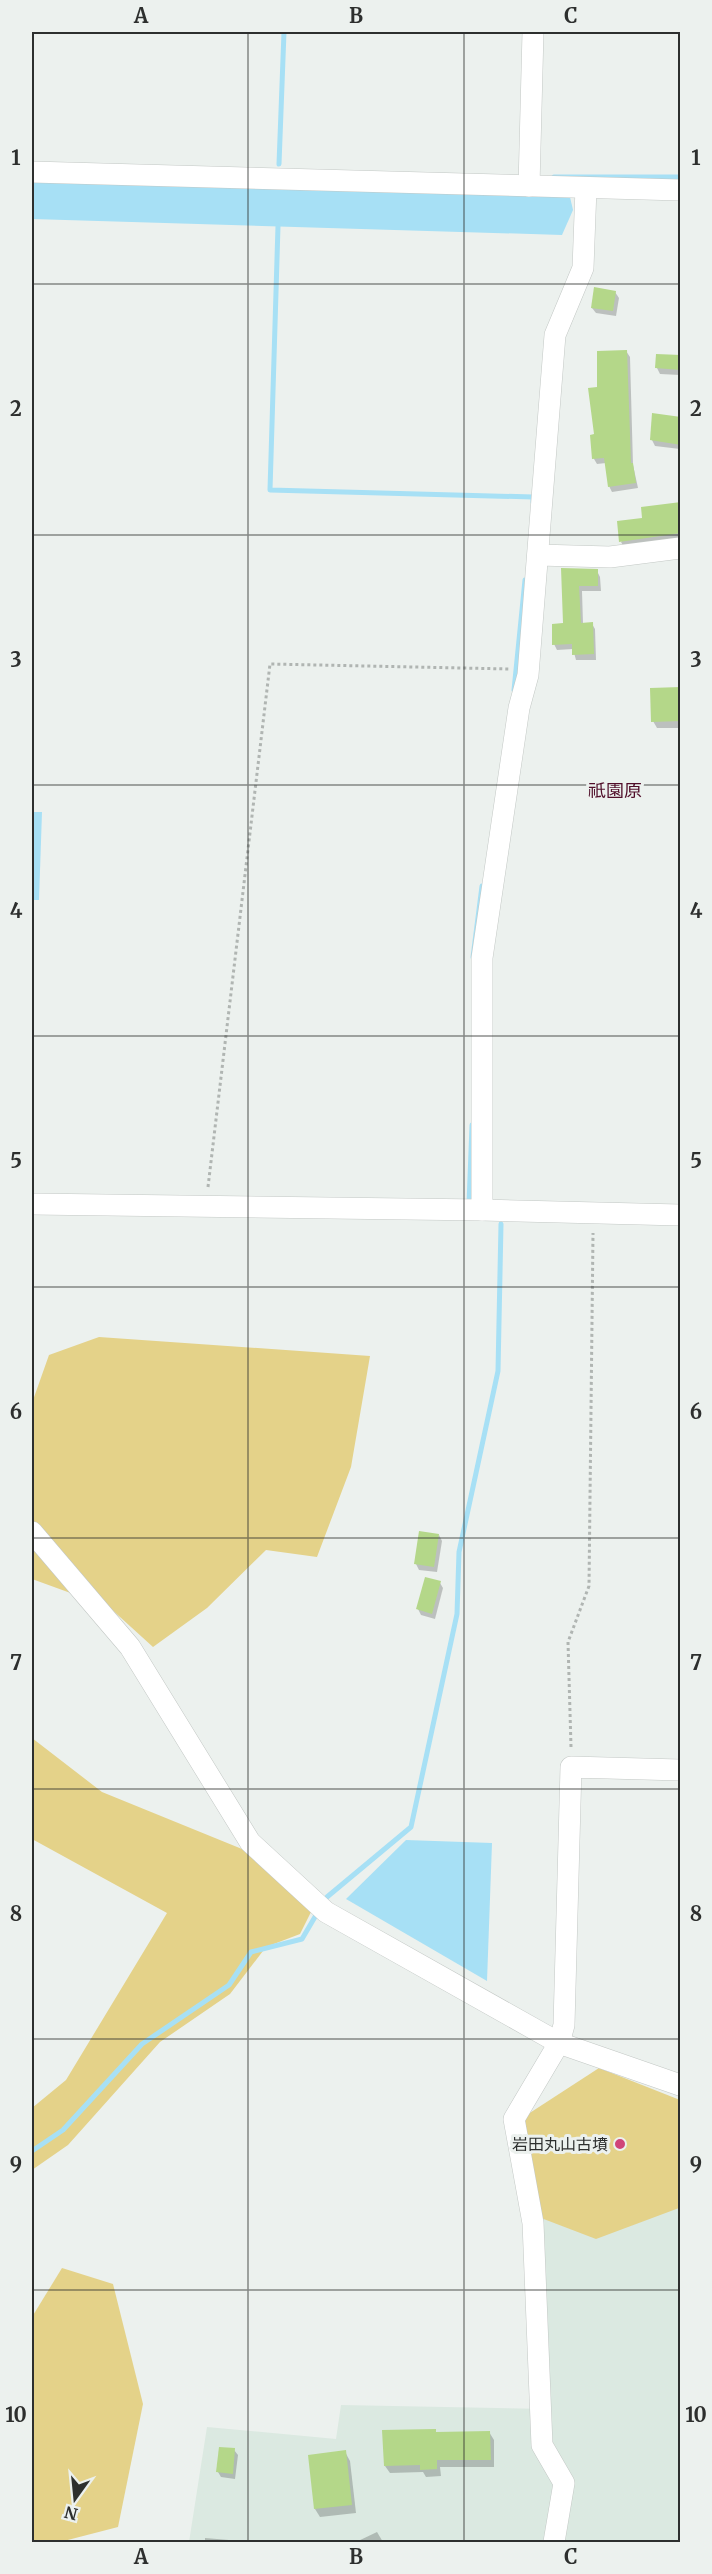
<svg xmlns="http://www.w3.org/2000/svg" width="712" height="2574" viewBox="0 0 712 2574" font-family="Merriweather,'Noto Sans JP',serif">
  <rect width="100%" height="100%" fill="#ecf1ee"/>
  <path fill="#dbe9e1" d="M679,2208L680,2542H189L207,2427L336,2439L341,2405L548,2409L541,2218Z"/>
  <g fill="#e4d289">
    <path d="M99,1337L370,1356L351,1467L317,1557L266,1550L207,1608L153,1647L109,1607L32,1579V1403L49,1355Z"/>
    <path d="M32,1738L102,1792L242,1849L311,1912L300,1934L266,1947L230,1994L160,2042L68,2145L32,2170V2108L66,2080L167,1913L32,1839Z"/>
    <path d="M599,2068L680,2100V2201L679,2208L596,2239L541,2218L522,2118Z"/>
    <path d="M62,2268L113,2284L143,2404L118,2527L60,2542H32V2317Z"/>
  </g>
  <g fill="#a7e0f5">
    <path d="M32,181L570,197L573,210L562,235L32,219Z"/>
    <path d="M32,812H42L39,900H32Z"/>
    <path d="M406,1840L492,1843L487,1981L346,1899Z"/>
  </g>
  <g fill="#0003">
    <path d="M615,292L619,298L616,316L596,313L592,308Z"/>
    <path d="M626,351L630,357L633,465L638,488L612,492L609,486L606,463L597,464L594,459L599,388Z"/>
    <path d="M680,357V375L660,374L657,368Z"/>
    <path d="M680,419V449L655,446L652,440Z"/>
    <path d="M680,505V539L624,547L621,542L644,519Z"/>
    <path d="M563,570L597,571L600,577L601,591H582L583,624H592L595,629L596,660H576L573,649L557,650L554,644L564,625Z"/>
    <path d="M680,689V728H657L653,721Z"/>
    <path d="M439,1535L442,1541L437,1572L419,1570L416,1564Z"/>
    <path d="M440,1583L443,1588L435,1619L421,1615L418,1609Z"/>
    <path d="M489,2432L494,2440V2467H440L441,2476L426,2477L423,2472L390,2473L385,2466L437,2433Z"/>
    <path d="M234,2450L238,2455L235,2479L221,2477L218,2472Z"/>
    <path d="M345,2452L350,2461L356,2513L320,2517L315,2509Z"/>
    <path d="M377,2532L383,2542H356Z"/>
    <path d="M205,2538L229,2540L230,2542H205Z"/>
  </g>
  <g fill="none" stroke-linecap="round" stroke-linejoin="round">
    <g stroke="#a7e0f5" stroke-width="5">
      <path d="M279,164L284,32"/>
      <path d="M554,177H680"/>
      <path d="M278,226L270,490L533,497V502"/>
      <path d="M514,690L525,580"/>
      <path d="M473,957L482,886"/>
      <path d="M469,1204L472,1125"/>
      <path d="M323,1902L327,1897L411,1827L457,1614L459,1552L498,1371L501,1224"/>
      <path d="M32,2151L63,2130L142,2044L229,1985L251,1952L302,1939L319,1910"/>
    </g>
  </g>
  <g fill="#b4d789">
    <path d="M594,287L616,291L613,311L591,308Z"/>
    <path d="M627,350L631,463H633L636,483L608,487L604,458L592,459L590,435L594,434L588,388L597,387V351Z"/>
    <path d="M656,354L681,355V370L655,368Z"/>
    <path d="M652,413L681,417V445L650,440Z"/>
    <path d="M681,502V533L619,542L617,521L642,518L641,507Z"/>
    <path d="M561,568L598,569V586H579L581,623L593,622L594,654L572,655V644L552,645V624L563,623Z"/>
    <path d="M681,687V721L651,722L650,688Z"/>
    <path d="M419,1531L439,1534L434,1567L414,1564Z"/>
    <path d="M425,1577L441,1581L432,1614L416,1609Z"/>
    <path d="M436,2429V2432L490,2431L491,2460H437V2469L420,2470V2465L384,2466L382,2430Z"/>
    <path d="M219,2447L235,2448L233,2474L216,2472Z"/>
    <path d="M346,2450L352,2505L314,2509L308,2455Z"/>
  </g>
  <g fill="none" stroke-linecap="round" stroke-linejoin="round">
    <g stroke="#c3c8c5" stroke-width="22">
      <g id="minor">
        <path d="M32,172L680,190"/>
        <path d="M529,186L533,32"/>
        <path d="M538,555L610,557L680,548"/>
        <path d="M32,1204L482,1210L680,1215"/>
        <path d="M482,1210V958L519,708L528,675L555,335L583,268L586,188"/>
        <path d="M32,1532L130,1647L250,1842L326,1912L559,2043L680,2085"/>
        <path d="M554,2542L564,2483L542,2445L533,2223L514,2119L559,2043L564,2025L571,1767L680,1770"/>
      </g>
    </g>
    <g stroke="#b0b5b2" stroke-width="3" stroke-dasharray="3 3" stroke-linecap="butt">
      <path d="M208,1187L270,664L509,669"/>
      <path d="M571,1747L568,1642L589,1586L593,1233"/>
    </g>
    <use href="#minor" stroke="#fff" stroke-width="21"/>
  </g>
  <path fill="none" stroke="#2d2f2e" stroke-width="1.5" stroke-opacity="0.55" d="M248,32V2542M464,32V2542M32,284H680M32,535H680M32,785H680M32,1036H680M32,1287H680M32,1538H680M32,1789H680M32,2039H680M32,2290H680"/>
  <circle fill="#d04579" stroke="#ecf1ee" stroke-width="2" cx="620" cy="2144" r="6"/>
  <g text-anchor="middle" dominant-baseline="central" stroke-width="6" stroke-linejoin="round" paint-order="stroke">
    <g font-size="16" fill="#2d2f2e" stroke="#ecf1ee" text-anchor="end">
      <text x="608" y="2144">岩田丸山古墳</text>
    </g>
    <g font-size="18" fill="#500e29" stroke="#ecf1ee">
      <text x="615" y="790">祇園原</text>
    </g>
  </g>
  <rect width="712" height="2574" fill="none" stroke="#ecf1ee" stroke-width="66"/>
  <g transform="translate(75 2499) rotate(195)" stroke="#ecf1ee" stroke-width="4.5" paint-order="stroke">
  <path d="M0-4.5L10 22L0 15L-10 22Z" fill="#2d2f2e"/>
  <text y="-9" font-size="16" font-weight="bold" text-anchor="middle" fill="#2d2f2e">N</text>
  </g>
  <rect x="33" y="33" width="646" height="2508" fill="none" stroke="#2d2f2e" stroke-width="2"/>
  <g font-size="20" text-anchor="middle" font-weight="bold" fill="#2d2f2e">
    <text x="141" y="23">A</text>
    <text x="356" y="23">B</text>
    <text x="571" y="23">C</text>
    <text x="16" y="165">1</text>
    <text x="696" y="165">1</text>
    <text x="16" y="416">2</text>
    <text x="696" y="416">2</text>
    <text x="16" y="667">3</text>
    <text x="696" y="667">3</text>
    <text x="16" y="918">4</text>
    <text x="696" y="918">4</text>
    <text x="16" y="1168">5</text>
    <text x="696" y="1168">5</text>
    <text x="16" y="1419">6</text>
    <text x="696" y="1419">6</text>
    <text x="16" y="1670">7</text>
    <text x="696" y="1670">7</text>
    <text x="16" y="1921">8</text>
    <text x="696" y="1921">8</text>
    <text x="16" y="2172">9</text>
    <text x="696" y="2172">9</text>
    <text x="16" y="2422">10</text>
    <text x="696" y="2422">10</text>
    <text x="141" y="2564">A</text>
    <text x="356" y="2564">B</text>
    <text x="571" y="2564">C</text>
  </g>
</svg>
